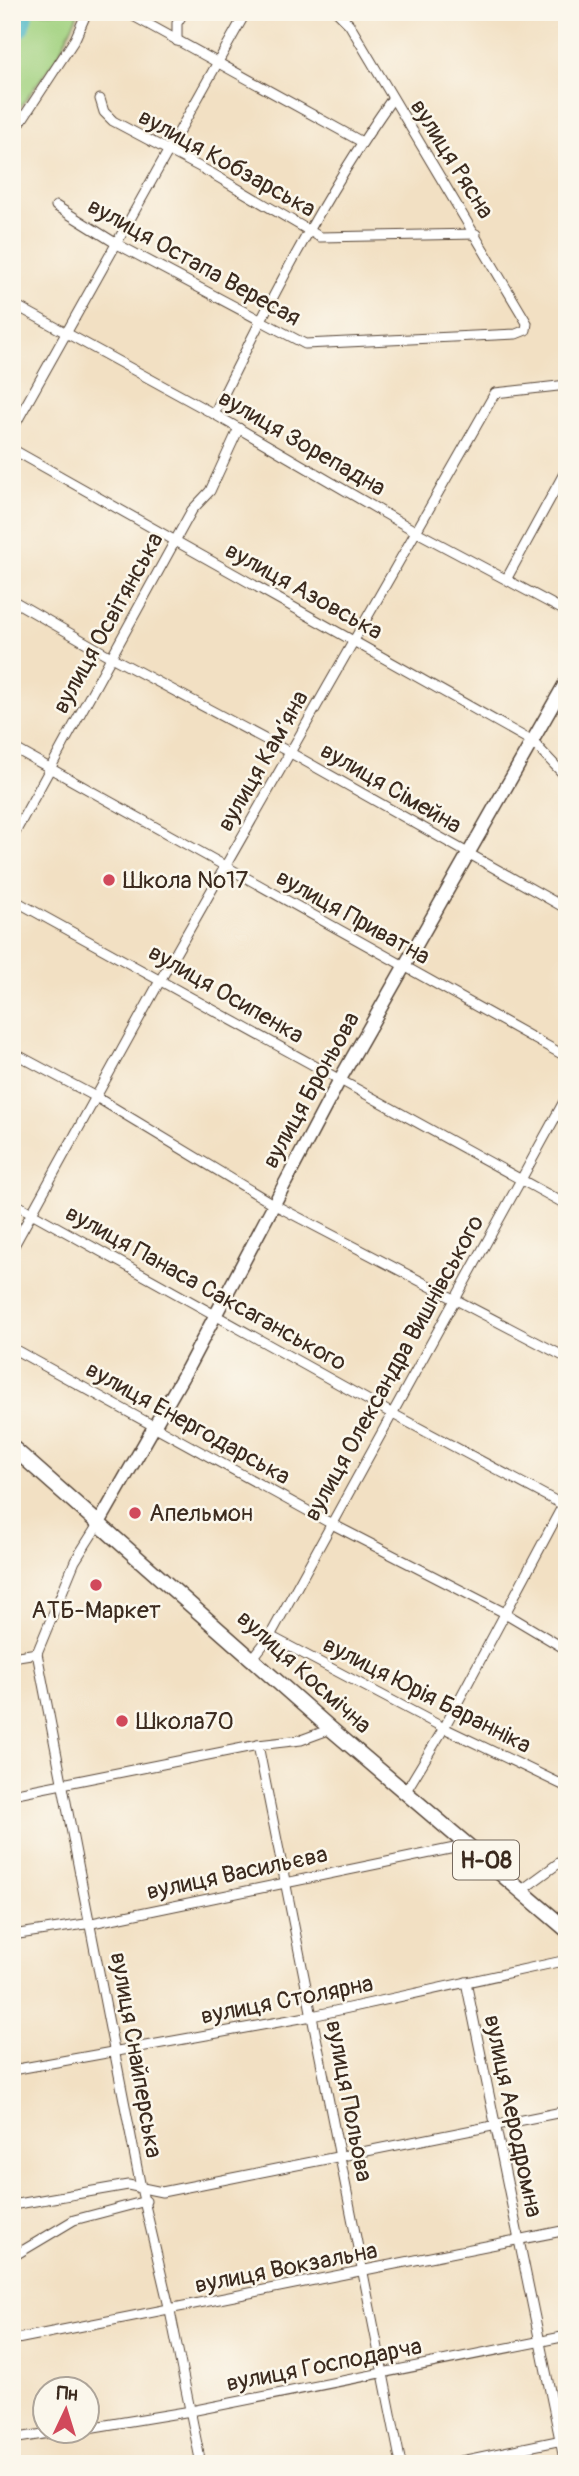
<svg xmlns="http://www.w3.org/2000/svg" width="579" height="2476" viewBox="0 0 579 2476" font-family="Pangolin,sans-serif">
  <rect width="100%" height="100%" fill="#fbf7ec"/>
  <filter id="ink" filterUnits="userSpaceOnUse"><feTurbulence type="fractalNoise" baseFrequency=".0143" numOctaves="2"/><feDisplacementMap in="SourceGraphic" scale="14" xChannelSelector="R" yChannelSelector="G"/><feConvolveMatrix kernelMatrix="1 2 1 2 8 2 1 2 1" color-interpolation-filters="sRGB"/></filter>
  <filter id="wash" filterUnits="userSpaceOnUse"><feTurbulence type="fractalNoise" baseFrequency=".00686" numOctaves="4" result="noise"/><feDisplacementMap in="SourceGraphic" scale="28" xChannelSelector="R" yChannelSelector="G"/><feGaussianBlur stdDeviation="1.57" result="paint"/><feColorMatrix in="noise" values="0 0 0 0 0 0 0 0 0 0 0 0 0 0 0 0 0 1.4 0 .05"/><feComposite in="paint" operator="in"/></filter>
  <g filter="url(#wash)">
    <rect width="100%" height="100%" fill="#f2e0c3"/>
    <path fill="#a2d280" stroke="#6e7e4f" stroke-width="2" d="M12,12H79L58,56L12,118Z"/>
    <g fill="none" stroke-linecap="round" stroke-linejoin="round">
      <path stroke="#49b6c6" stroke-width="16" d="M12,37L21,28L26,12"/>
    </g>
  </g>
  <g filter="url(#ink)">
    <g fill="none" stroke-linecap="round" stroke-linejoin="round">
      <g stroke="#564537" stroke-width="11">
        <g id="street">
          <path d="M126,12L362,142"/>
          <path d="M566,12L567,13"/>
          <path d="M177,41V23L184,12"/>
          <path d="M100,99L104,112L113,121L211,173L320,237L476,234"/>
          <path d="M12,135L75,39L87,12"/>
          <path d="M56,206L117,244L305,344L516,334L526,330L527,323L349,24L337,12"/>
          <path d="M17,306L214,414L415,531L567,612"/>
          <path d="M214,414C267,306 322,198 392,99"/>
          <path d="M12,430L246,12"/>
          <path d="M12,449L533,742L567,778"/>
          <path d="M507,578L567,468"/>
          <path d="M12,600L111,657L289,752L567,909"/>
          <path d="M12,747L567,1057"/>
          <path d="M12,838L192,510L210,491L239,428"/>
          <path d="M12,899L567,1205"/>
          <path d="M12,1052L96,1097L273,1204L567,1358"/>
          <path d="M12,1202L391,1413L567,1507"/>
          <path d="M12,1249L161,979L495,393L567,385"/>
          <path d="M12,1348L330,1523L505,1613L567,1650"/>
          <path d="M270,1636L444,1728L567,1787"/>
          <path d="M37,1653L141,2188L170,2311L201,2464"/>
          <path d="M12,1657L37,1653L75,1561L99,1523"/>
          <path d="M253,1658L270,1636L567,1096"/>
          <path d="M258,1745L401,2464"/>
          <path d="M406,1791L444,1728L563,1505"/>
          <path d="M12,1794L258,1745L301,1740L331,1729"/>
          <path d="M522,1890L567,1857"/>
          <path d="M12,1935L92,1923L469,1845"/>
          <path d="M466,1982L565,2464"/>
          <path d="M12,2070L312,2016L567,1960"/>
          <path d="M12,2205L128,2185L162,2192L567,2111"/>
          <path d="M12,2257L74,2220L146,2201"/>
          <path d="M12,2340L567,2230"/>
          <path d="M88,2428L191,2411L567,2336"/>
          <path d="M12,2439L68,2430"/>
          <path d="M447,2464L567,2439"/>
        </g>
      </g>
      <g stroke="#564537" stroke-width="15">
        <path id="secondary" d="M99,1523L187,1369L339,1081L567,680"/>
      </g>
      <g stroke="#564537" stroke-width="17">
        <path id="primary" d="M12,1447L331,1729L567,1930"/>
      </g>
      <use href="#street" stroke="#fff" stroke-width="9"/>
      <use href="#secondary" stroke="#fff" stroke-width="12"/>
      <use href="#primary" stroke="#fff" stroke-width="14"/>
    </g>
  </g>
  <g fill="#d1495b" stroke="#fbf7ec" stroke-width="2.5">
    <circle cx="109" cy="880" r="7"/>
    <circle cx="135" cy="1513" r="7"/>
    <circle cx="96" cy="1585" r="7"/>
    <circle cx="122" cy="1721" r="7"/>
  </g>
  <g text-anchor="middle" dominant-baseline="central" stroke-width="5" stroke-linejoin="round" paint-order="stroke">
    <rect fill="#fbf7ec" stroke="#75685c" stroke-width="2" x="453" y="1840.5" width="66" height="39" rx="5"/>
    <g font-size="23" font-weight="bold" fill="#3b2a1e">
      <text x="486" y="1860">Н-08</text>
    </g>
    <g font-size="24" fill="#3b2a1e" stroke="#fbf7ec">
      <text transform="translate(452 159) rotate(58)">вулиця Рясна</text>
      <text transform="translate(227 163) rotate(29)">вулиця Кобзарська</text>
      <text transform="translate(194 262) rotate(29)">вулиця Остапа Вересая</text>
      <text transform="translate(302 443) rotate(30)">вулиця Зорепадна</text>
      <text transform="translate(304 591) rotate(29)">вулиця Азовська</text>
      <text transform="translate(108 623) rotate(-61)">вулиця Освітянська</text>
      <text transform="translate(263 761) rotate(-60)">вулиця Кам’яна</text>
      <text transform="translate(391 788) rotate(30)">вулиця Сімейна</text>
      <text transform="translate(353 917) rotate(29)">вулиця Приватна</text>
      <text transform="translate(226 994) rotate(30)">вулиця Осипенка</text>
      <text transform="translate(311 1090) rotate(-61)">вулиця Броньова</text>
      <text transform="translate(206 1288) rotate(29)">вулиця Панаса Саксаганського</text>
      <text transform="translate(394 1368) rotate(-61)">вулиця Олександра Вишнівського</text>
      <text transform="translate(188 1423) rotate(29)">вулиця Енергодарська</text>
      <text transform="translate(304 1672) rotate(42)">вулиця Космічна</text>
      <text transform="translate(427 1695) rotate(27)">вулиця Юрія Баранніка</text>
      <text transform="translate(237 1873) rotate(-12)">вулиця Васильєва</text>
      <text transform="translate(287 2000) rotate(-11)">вулиця Столярна</text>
      <text transform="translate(136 2055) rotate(80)">вулиця Снайперська</text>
      <text transform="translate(349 2101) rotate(79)">вулиця Польова</text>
      <text transform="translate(513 2116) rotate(78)">вулиця Аеродромна</text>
      <text transform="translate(286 2268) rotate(-11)">вулиця Вокзальна</text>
      <text transform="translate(324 2365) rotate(-11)">вулиця Господарча</text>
    </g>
    <g font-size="24" fill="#3b2a1e" stroke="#fbf7ec" text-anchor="start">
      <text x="123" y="880">Школа №17</text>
      <text x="149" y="1513">Апельмон</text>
      <text x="96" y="1610" text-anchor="middle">АТБ-Маркет</text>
      <text x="136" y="1721">Школа70</text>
    </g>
  </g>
  <rect width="579" height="2476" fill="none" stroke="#fbf7ec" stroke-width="42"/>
  <g transform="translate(66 2410) rotate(4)"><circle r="33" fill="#fbf7ec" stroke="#aea59a" stroke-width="2"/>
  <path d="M0-5L12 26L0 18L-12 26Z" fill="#d1495b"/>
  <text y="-10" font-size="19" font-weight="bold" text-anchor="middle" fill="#3b2a1e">Пн</text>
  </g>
</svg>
